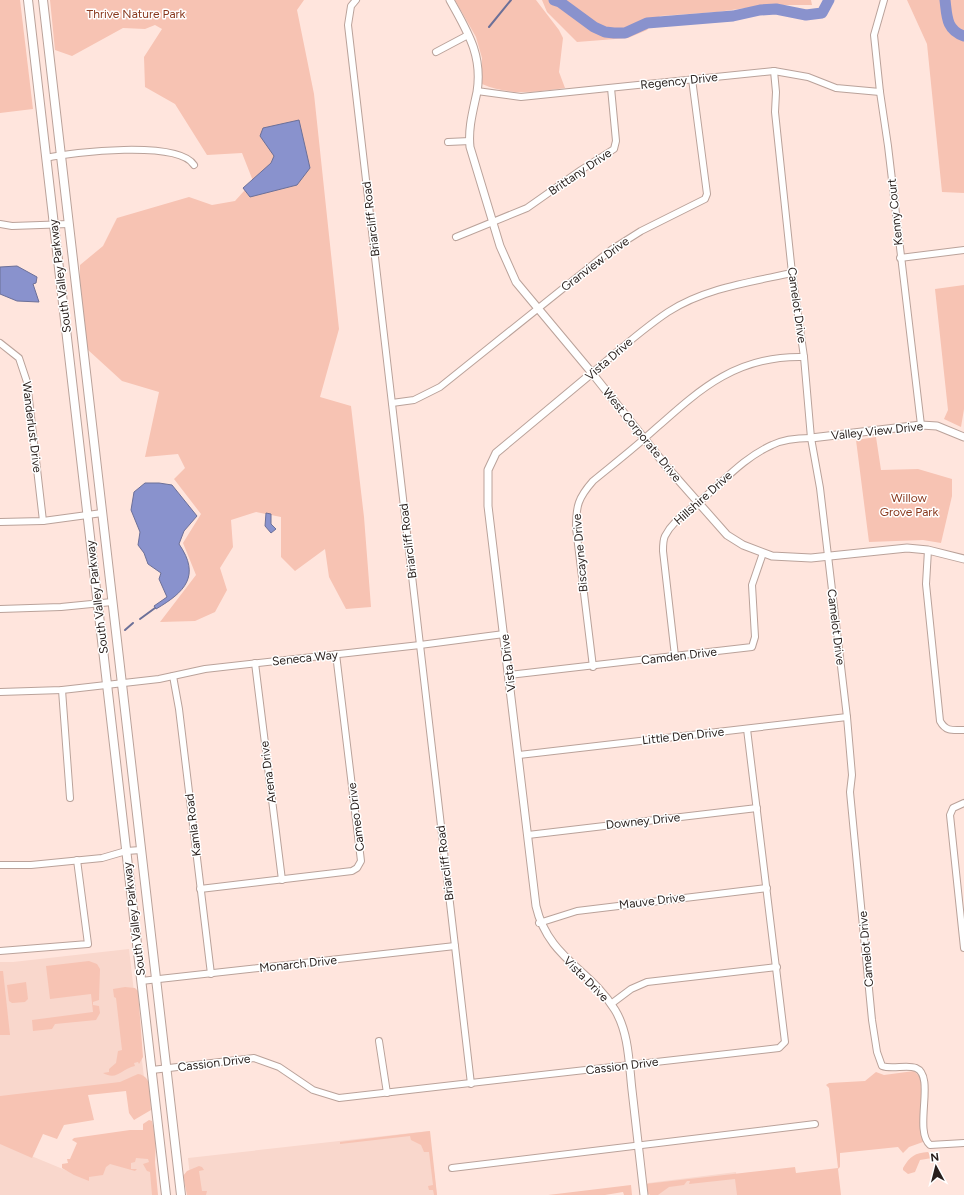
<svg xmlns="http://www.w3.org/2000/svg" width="964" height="1195" viewBox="0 0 964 1195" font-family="Figtree,sans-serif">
  <rect width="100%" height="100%" fill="#ffe5dd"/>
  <g fill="#f9d7cc">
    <path d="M129,949L145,1086L0,1103V962H13Z"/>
    <path d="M429,1131L437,1195H192L188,1158Z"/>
    <path d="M0,1143L87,1179L108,1159L151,1157L156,1195H0Z"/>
    <path d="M736,1172L738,1195H650L648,1183Z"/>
  </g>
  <g fill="#f7c3b3">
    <path d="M0,0H20L33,109L0,113Z"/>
    <path d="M50,0H304L297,10L314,94L339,329L320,397L351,406L364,517L371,607L346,609L329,577L325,549L295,571L281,557V517L256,512L231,520L233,547L220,568L227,590L215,612L195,621L160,622L196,575L183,543L201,514L174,479L185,468L178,454L145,457L159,392L122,381L87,349L80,288V265L103,246L117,218L189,197L212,205L235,201L253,181L242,153L207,155L175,104L145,87L144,57L162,29L155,25L145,29L123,28L72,56L55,50Z"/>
    <path d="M455,0H536L559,30L563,38L559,72L565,88C536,92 509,96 482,84V58L476,37Z"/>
    <path d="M542,0H811L812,5H767L717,12L660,16L647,30L628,38L577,42L547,12Z"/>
    <path d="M907,0H964V193L942,192L927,44Z"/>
    <path d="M964,285V409L961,427L944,419L948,410L935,289Z"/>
    <path d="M876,437L881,470L918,469L952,479V496L941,543L923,540L869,542L856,440Z"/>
    <path d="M89,961L97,964L100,969L99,1000L93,1002V1005L99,1006L100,1013L96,1020L55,1024L52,1029L33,1031L32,1020L93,1012L91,994L50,999L46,966Z"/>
    <path d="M0,971H3L10,1035H0Z"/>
    <path d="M26,982L28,999L25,1002L12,1003L9,1001L7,985Z"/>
    <path d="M125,987L135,988L138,991L143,1057L139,1064L138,1062L134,1063L135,1066C121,1069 117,1081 103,1073L109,1072V1069L116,1063L118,1051L122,1050L116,998L114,997L113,989Z"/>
    <path d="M914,1071L920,1077L922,1082L923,1142L909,1147L903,1153L898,1147L840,1153V1167L838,1169L841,1195H737L735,1179L689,1184L690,1181H687L684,1185L669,1187L658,1195H650L646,1192L645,1184L795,1167L796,1173L838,1168L829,1088L826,1085L829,1083L865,1081L876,1072L884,1075Z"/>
    <path d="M138,1074C154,1076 150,1098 151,1110L134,1120L129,1113L126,1091L88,1095L94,1120L64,1125L57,1139L43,1134L32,1158L0,1144V1096L120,1082Z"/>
    <path d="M149,1120L152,1121L156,1141L155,1162L158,1195H152L150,1172L147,1171L143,1164L149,1162L148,1159L136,1158L135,1162L131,1163V1169H137L135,1171L110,1164L106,1167L103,1175L89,1177V1181L74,1175L62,1168V1164L68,1163L67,1159H70L77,1143L72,1140L74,1138L130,1130H143V1124Z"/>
    <path d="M430,1131L437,1195H434L433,1190H429L428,1186L433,1185L429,1152H424L421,1145L411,1140L410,1136L340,1144V1142Z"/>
    <path d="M928,1152L932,1158L920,1160L915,1172L908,1174L903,1170V1168C910,1156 915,1153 928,1152Z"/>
    <path d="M199,1166L202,1167L204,1170L199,1171L202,1191H207L206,1195H187L183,1176L187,1171Z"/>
    <path d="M631,1185L632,1195H624L623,1192L605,1195H548Z"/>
  </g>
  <g fill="#8992cd" stroke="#6c7098">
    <path d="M299,120L310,168L297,185L250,197L243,188L271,163L274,156L260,136L263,128Z"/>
    <path d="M17,266L37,277L36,283L33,284L39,302L17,301L0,294V267Z"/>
    <path d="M145,483H159L172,485L197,516L184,531L179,544C201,576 185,592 156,609L154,606L167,597L159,579L161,573L148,564L144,553L138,545L140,532L131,510L134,492Z"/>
    <path d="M266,513L271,514V524L276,529L271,533L265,526Z"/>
  </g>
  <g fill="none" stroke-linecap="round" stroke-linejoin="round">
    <g stroke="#6c7098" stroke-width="2">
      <path d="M489,27L511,0"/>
      <path d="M140,619L155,608"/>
      <path d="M125,630L133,623"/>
    </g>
    <g stroke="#8992cd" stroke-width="11">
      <path d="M554,0L560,2L594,27L605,32L614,33H625L647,23L733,16L760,10L776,9L806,15L822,13L829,0"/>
      <path d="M945,0C947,16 946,30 964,36"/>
    </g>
    <g stroke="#baa29a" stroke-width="8">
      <g id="minor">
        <path d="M356,0L351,6L348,25L471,1084"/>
        <path d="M884,0L874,35L880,92L888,146L921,425"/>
        <path d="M436,52L468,35"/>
        <path d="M774,71L776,92L775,112L792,273L804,357L811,438L820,488L847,717L852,775L850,792L872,1020L877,1052L882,1066C893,1070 906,1064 916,1068C936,1076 913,1130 930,1145L964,1143"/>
        <path d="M477,91L521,97L774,71L808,77L836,88L880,92"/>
        <path d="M448,142L470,141"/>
        <path d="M46,158C73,152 178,140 194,165"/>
        <path d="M0,224L12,226L69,224"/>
        <path d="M456,237L527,208L581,170L614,149L616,141L611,88"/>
        <path d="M900,258L964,250"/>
        <path d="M0,343L19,358L27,382L43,521"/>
        <path d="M592,373C617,352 641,330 668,312C705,288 751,282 792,273"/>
        <path d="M392,403L414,400L440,387L611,250L641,231L705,199L707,194L692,79"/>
        <path d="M0,522L43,521L102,513"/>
        <path d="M928,550L926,584L940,721C946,732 953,730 964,730"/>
        <path d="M0,609L61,607L112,602"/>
        <path d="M675,656L663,551C663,547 663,540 665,536C673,520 687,513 699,502C723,482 743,458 772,445C784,439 797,438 811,438"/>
        <path d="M255,663L282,880"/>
        <path d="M593,667L576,528C576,506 578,498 593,481C610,467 628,453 645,438C695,394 732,355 804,357"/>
        <path d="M509,675L752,647L755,637L752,585L763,553"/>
        <path d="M173,676L179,709L211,974"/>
        <path d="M62,690L70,798"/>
        <path d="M0,692L62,690L159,679L205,669L420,645L504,634"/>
        <path d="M519,755L847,717"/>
        <path d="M964,803L953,808L950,815L964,948"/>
        <path d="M528,835L757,808"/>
        <path d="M0,865H31L102,858L126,851L141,850"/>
        <path d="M200,889L352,871L357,868L361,861L336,654"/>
        <path d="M539,923L577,911L767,888"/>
        <path d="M0,951L88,944L77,860"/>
        <path d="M141,981L455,946"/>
        <path d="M611,1004L631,989L647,982L777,967"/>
        <path d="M379,1041L387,1093"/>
        <path d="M152,1070L254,1058L279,1067L313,1090L339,1098L779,1048L785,1042L747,729"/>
        <path d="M452,1168L815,1124"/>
      </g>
    </g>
    <g stroke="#baa29a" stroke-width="9">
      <g id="tertiary">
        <path d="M450,0C467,31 483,55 477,92C473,111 468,128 470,147L500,246L516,282L592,373L666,466L727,535L743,545L772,556L811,558L907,548L928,550L964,559"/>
        <path d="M592,373L496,453L488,470V506L536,906C548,958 590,969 615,1010C629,1033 629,1064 632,1090C636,1125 640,1160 644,1195"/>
        <path d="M811,438L921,425L937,426L964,437"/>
      </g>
    </g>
    <g stroke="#baa29a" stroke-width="10">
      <g id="secondary">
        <path d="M28,0L166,1195"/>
        <path d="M43,0L181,1195"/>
      </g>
    </g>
    <use href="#minor" stroke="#fff" stroke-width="6"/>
    <use href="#tertiary" stroke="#fff" stroke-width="7"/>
    <use href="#secondary" stroke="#fff" stroke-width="8"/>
  </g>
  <g text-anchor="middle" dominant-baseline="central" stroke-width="3" stroke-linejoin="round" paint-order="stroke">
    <g font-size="12" fill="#89381d" stroke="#fff">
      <text x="136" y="14">Thrive Nature Park</text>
      <text x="909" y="498">Willow<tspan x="909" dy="14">Grove Park</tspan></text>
    </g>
    <g font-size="12" fill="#281f1c" stroke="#fff">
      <text transform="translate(679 81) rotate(-6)">Regency Drive</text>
      <text transform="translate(580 172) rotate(-34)">Brittany Drive</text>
      <text transform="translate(895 212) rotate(-96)">Kenny Court</text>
      <text transform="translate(371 219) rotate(-97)">Briarcliff Road</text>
      <text transform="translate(595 264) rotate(-37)">Granview Drive</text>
      <text transform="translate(60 276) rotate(-97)">South Valley Parkway</text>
      <text transform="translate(797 305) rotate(82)">Camelot Drive</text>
      <text transform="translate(609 359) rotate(-41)">Vista Drive</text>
      <text transform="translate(32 427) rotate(83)">Wanderlust Drive</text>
      <text transform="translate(877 431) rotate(-6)">Valley View Drive</text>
      <text transform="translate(642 435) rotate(51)">West Corporate Drive</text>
      <text transform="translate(703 498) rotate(-42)">Hillshire Drive</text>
      <text transform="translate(408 541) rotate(-97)">Briarcliff Road</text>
      <text transform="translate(580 553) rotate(-95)">Biscayne Drive</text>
      <text transform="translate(97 597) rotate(-97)">South Valley Parkway</text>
      <text transform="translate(836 627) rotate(83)">Camelot Drive</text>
      <text transform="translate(679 656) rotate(-7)">Camden Drive</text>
      <text transform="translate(305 658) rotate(-6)">Seneca Way</text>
      <text transform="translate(508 663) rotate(-97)">Vista Drive</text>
      <text transform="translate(683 736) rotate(-6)">Little Den Drive</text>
      <text transform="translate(268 772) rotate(-97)">Arena Drive</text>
      <text transform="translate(356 817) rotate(-97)">Cameo Drive</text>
      <text transform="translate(643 821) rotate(-6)">Downey Drive</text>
      <text transform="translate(193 825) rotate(-97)">Kamla Road</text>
      <text transform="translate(445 863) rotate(-97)">Briarcliff Road</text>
      <text transform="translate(652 901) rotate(-7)">Mauve Drive</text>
      <text transform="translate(134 919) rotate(-97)">South Valley Parkway</text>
      <text transform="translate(866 949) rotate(-95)">Camelot Drive</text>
      <text transform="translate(298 964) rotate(-6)">Monarch Drive</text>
      <text transform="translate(586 979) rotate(45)">Vista Drive</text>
      <text transform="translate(214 1063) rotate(-7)">Cassion Drive</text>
      <text transform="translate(622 1066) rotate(-7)">Cassion Drive</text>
    </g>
  </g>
  <g transform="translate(936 1167) rotate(353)" stroke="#ffffff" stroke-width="3" paint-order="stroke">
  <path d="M0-3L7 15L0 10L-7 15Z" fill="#281f1c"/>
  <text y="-6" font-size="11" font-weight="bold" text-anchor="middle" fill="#281f1c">N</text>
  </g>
</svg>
